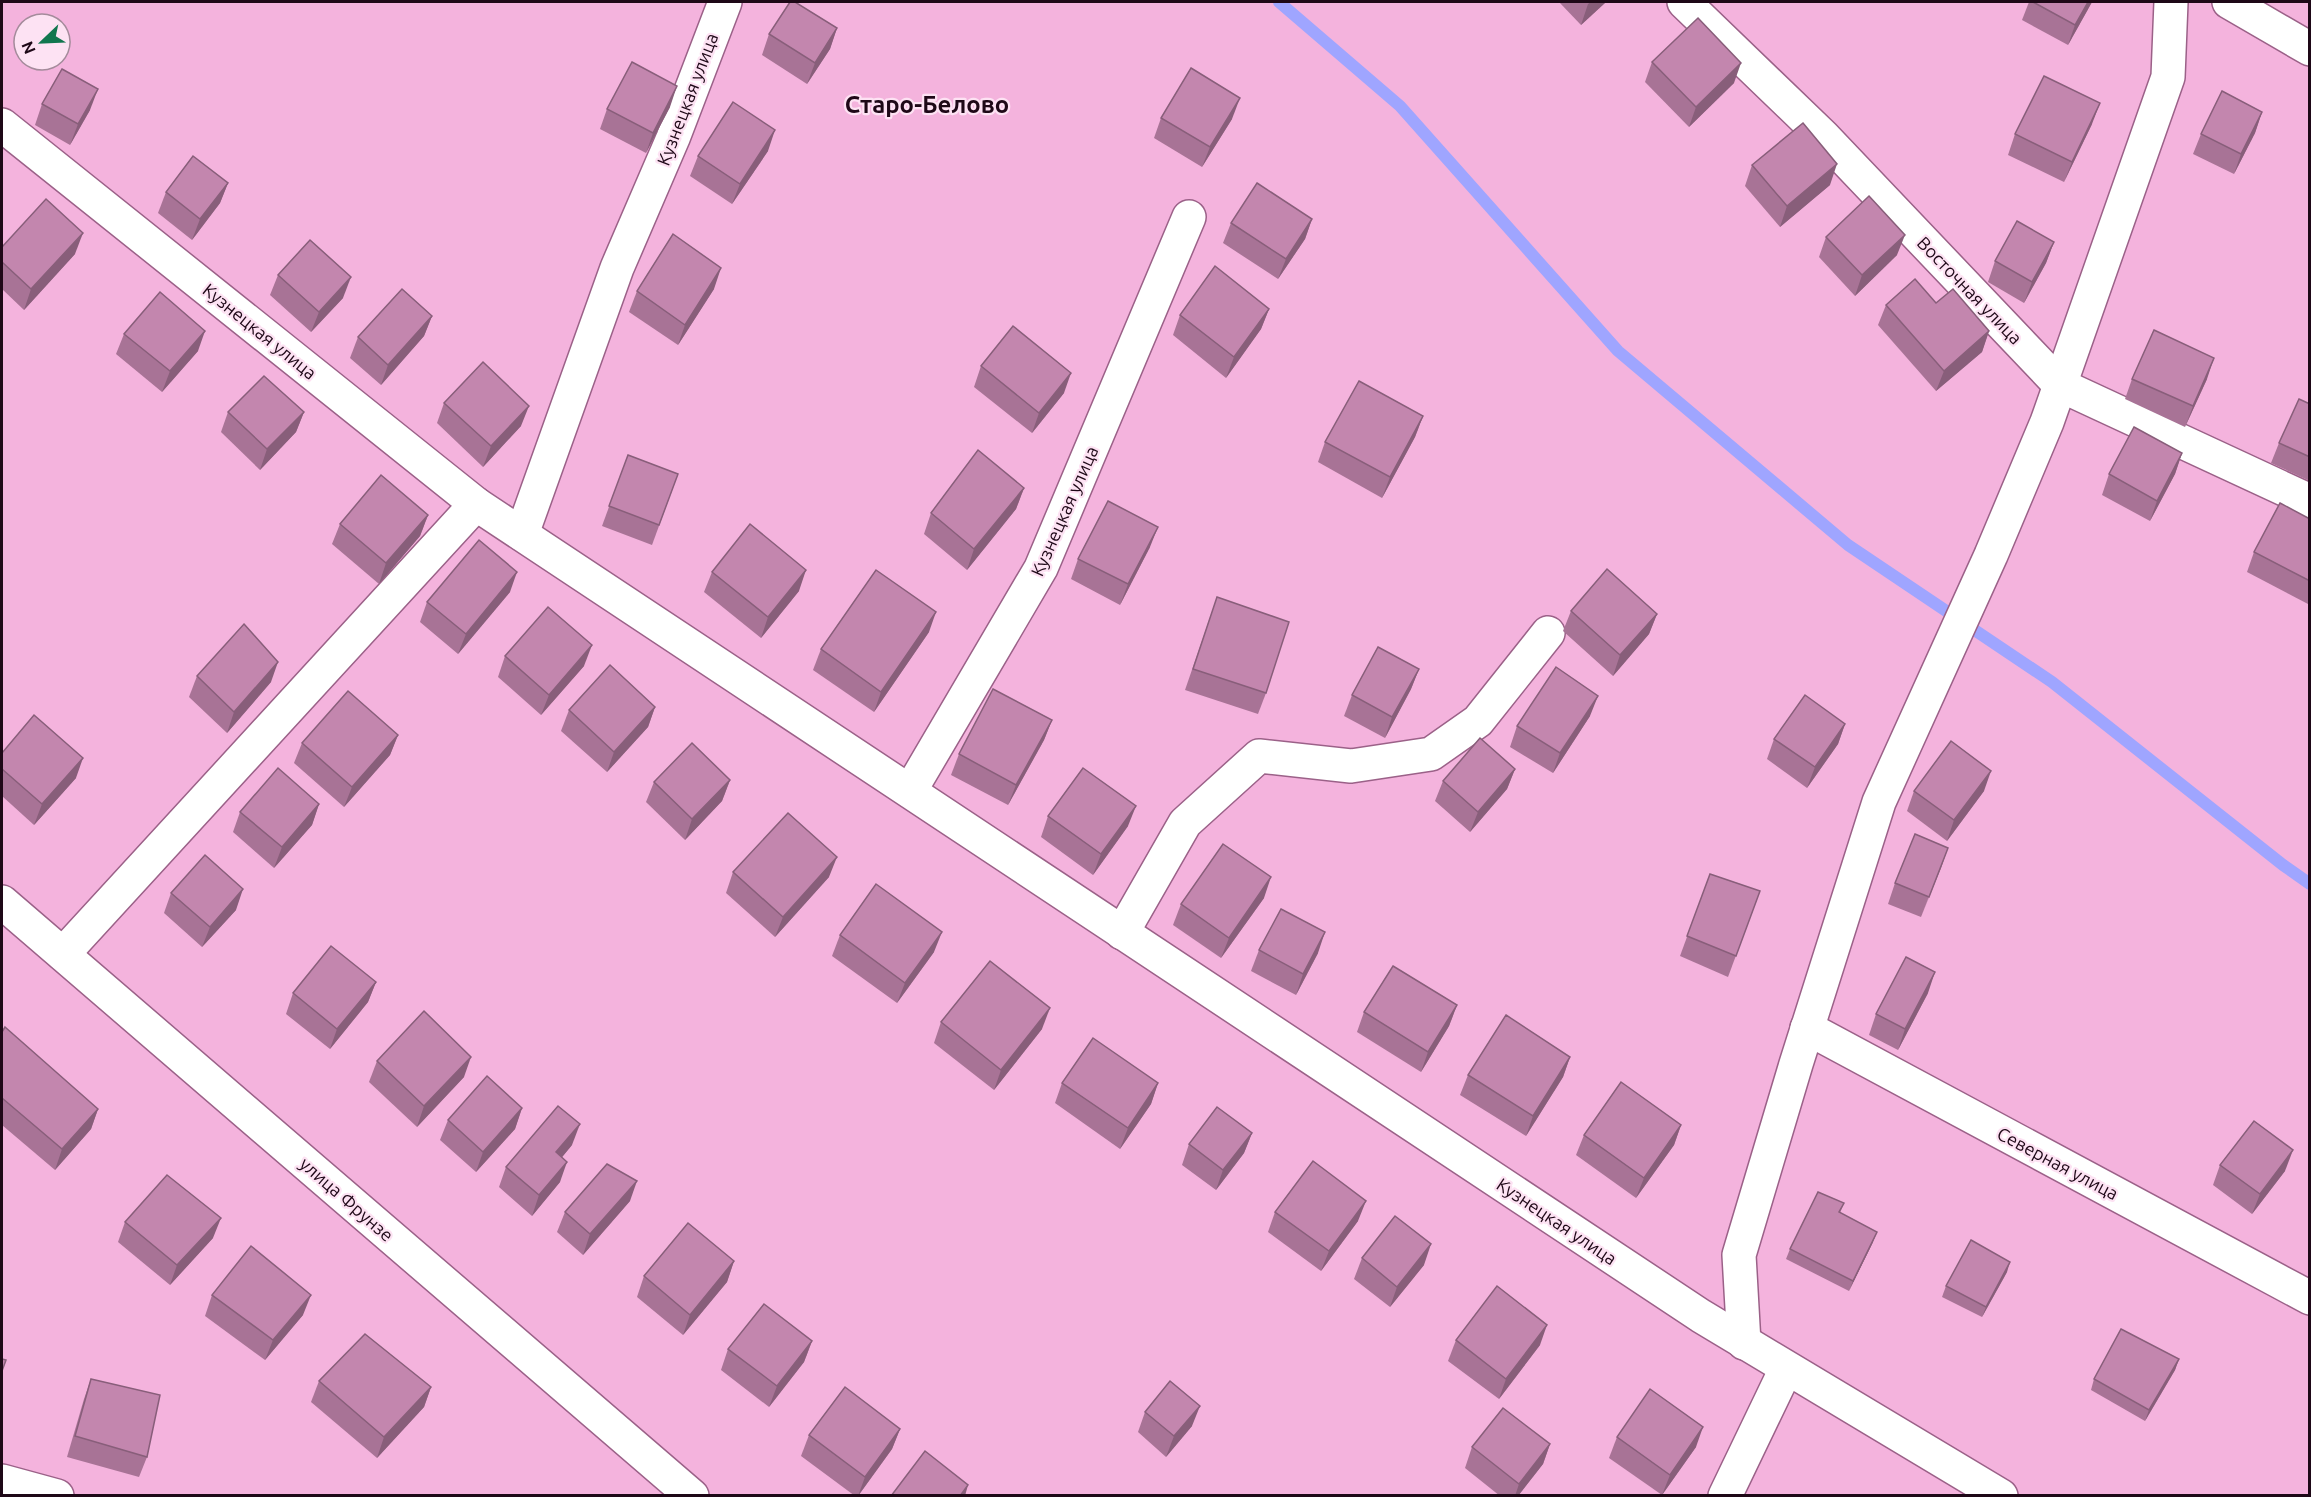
<svg xmlns="http://www.w3.org/2000/svg" width="2311" height="1497" viewBox="0 0 2311 1497" font-family="Ubuntu,sans-serif">
  <rect width="100%" height="100%" fill="#f4b3dd"/>
  <g fill="none" stroke-linecap="round" stroke-linejoin="round">
    <path stroke="#9fa5ff" stroke-width="12" d="M1279,2L1400,106L1618,351L1848,545L2052,682L2283,865L2310,884"/>
    <g stroke="#9b6188" stroke-width="36">
      <g id="minor">
        <path d="M1684,2L1823,136L2060,385L2310,501"/>
        <path d="M2229,2L2310,49"/>
        <path d="M2,125L476,504L1701,1316L2001,1496"/>
        <path d="M522,534L617,268L673,138L725,2"/>
        <path d="M910,791L1041,568L1189,217"/>
        <path d="M2,902L692,1496"/>
        <path d="M1122,933L1185,823L1259,756L1351,766L1431,754L1478,721L1548,633"/>
        <path d="M63,954L476,504"/>
        <path d="M1807,1028L2310,1298"/>
        <path d="M1744,1343L1739,1255L1796,1064L1879,802L1991,555L2047,422L2168,77L2171,2"/>
        <path d="M2,1481L57,1496"/>
        <path d="M1725,1496L1786,1369"/>
      </g>
    </g>
    <use href="#minor" stroke="#fff" stroke-width="33"/>
  </g>
  <g fill="#a87396">
    <path d="M1559,2H1606L1581,25Z"/>
    <path d="M2029,2H2092L2068,45L2022,20Z"/>
    <path d="M837,28L830,49L807,84L762,55L769,34Z"/>
    <path d="M1652,62L1734,83L1689,127L1645,82Z"/>
    <path d="M42,104L90,110L70,145L35,125Z"/>
    <path d="M670,107L646,153L600,129L607,109Z"/>
    <path d="M2262,112L2255,133L2234,174L2193,154L2201,134Z"/>
    <path d="M1161,118L1232,119L1202,167L1154,138Z"/>
    <path d="M2092,124L2064,182L2008,155L2015,134Z"/>
    <path d="M768,151L732,204L690,176L698,156Z"/>
    <path d="M1752,165L1830,185L1780,227L1745,186Z"/>
    <path d="M228,183L220,203L192,240L158,213L166,192Z"/>
    <path d="M1312,219L1305,239L1278,279L1223,243L1231,223Z"/>
    <path d="M1826,237L1897,255L1855,296L1819,257Z"/>
    <path d="M2054,242L2046,263L2024,303L1988,282L1995,261Z"/>
    <path d="M2,247L75,254L24,310L2,289Z"/>
    <path d="M278,275L343,298L311,332L270,295Z"/>
    <path d="M714,289L678,345L629,312L637,291Z"/>
    <path d="M1886,305L1989,331L1982,352L1936,391L1878,325Z"/>
    <path d="M1269,309L1261,329L1226,378L1173,335L1180,315Z"/>
    <path d="M432,316L424,336L381,385L350,358L358,337Z"/>
    <path d="M124,334L198,351L162,392L116,354Z"/>
    <path d="M981,366L1064,393L1032,433L974,387Z"/>
    <path d="M2132,379H2207L2185,427L2125,399Z"/>
    <path d="M444,403L521,426L483,467L437,423Z"/>
    <path d="M2310,404V481L2271,463L2279,443Z"/>
    <path d="M228,412H304L296,432L260,470L221,432Z"/>
    <path d="M1423,416L1415,437L1382,498L1318,462L1325,442Z"/>
    <path d="M2182,453L2175,474L2150,521L2102,495L2109,474Z"/>
    <path d="M628,455L678,474L652,545L602,526Z"/>
    <path d="M1024,488L1016,509L967,570L924,534L931,513Z"/>
    <path d="M428,515L420,536L379,584L332,544L340,524Z"/>
    <path d="M2310,519V601L2308,604L2247,572L2254,552Z"/>
    <path d="M1150,547L1120,605L1071,579L1078,559Z"/>
    <path d="M712,572L799,591L761,638L704,592Z"/>
    <path d="M510,592L458,654L420,622L427,602Z"/>
    <path d="M1217,597L1266,693L1258,714L1185,690Z"/>
    <path d="M1571,611L1657,614L1649,634L1613,676L1563,631Z"/>
    <path d="M929,632L874,712L813,670L821,649Z"/>
    <path d="M505,656L584,666L541,715L498,677Z"/>
    <path d="M1419,669L1411,689L1385,738L1344,716L1352,695Z"/>
    <path d="M197,676L271,682L227,733L189,697Z"/>
    <path d="M655,707L648,727L607,772L561,731L569,710Z"/>
    <path d="M1590,716L1553,773L1510,747L1517,726Z"/>
    <path d="M1052,720L1044,740L1008,805L951,775L959,754Z"/>
    <path d="M1845,724L1838,744L1807,788L1767,759L1774,739Z"/>
    <path d="M398,735L390,755L344,807L294,763L302,743Z"/>
    <path d="M2,753L76,778L34,825L2,796Z"/>
    <path d="M1515,769L1507,789L1470,832L1435,801L1443,781Z"/>
    <path d="M730,780L722,801L685,840L646,802L654,782Z"/>
    <path d="M1914,791H1984L1947,841L1907,811Z"/>
    <path d="M319,804L312,825L274,868L233,832L240,812Z"/>
    <path d="M1048,816L1128,826L1093,875L1041,837Z"/>
    <path d="M1948,848L1921,917L1888,904L1895,883Z"/>
    <path d="M733,872L829,877L775,937L726,893Z"/>
    <path d="M1710,874L1760,891L1728,977L1680,956Z"/>
    <path d="M171,893L236,910L202,947L164,913Z"/>
    <path d="M1264,898L1221,958L1173,925L1181,904Z"/>
    <path d="M840,935L934,952L897,1003L832,956Z"/>
    <path d="M1259,950L1318,953L1296,995L1251,971Z"/>
    <path d="M376,982L368,1002L330,1049L286,1014L293,993Z"/>
    <path d="M1928,993L1898,1050L1869,1035L1876,1014Z"/>
    <path d="M1457,1005L1449,1026L1421,1072L1357,1032L1364,1012Z"/>
    <path d="M941,1022L1042,1029L994,1090L934,1043Z"/>
    <path d="M2,1032L98,1109L91,1129L55,1170L2,1125Z"/>
    <path d="M1570,1057L1563,1077L1526,1136L1460,1095L1468,1075Z"/>
    <path d="M377,1061L464,1077L417,1127L369,1082Z"/>
    <path d="M1062,1083H1158L1151,1104L1120,1149L1055,1103Z"/>
    <path d="M522,1108L515,1129L476,1172L440,1140L448,1120Z"/>
    <path d="M1681,1125L1674,1145L1636,1198L1576,1155L1584,1135Z"/>
    <path d="M1252,1133L1244,1153L1216,1190L1182,1165L1189,1144Z"/>
    <path d="M572,1145L562,1157L560,1182L532,1216L499,1187L506,1167Z"/>
    <path d="M2220,1165L2285,1171L2252,1214L2213,1185Z"/>
    <path d="M630,1201L583,1255L557,1232L565,1212Z"/>
    <path d="M1844,1203L1840,1213L1873,1242L1849,1291L1786,1259L1790,1249Z"/>
    <path d="M1275,1212L1358,1221L1321,1271L1268,1232Z"/>
    <path d="M125,1222L213,1238L170,1285L118,1242Z"/>
    <path d="M1362,1258L1424,1265L1390,1307L1354,1279Z"/>
    <path d="M734,1261L727,1282L683,1335L637,1297L644,1276Z"/>
    <path d="M2007,1272L1982,1317L1942,1297L1946,1286Z"/>
    <path d="M212,1295L303,1315L265,1360L205,1316Z"/>
    <path d="M1456,1340L1540,1345L1499,1399L1448,1361Z"/>
    <path d="M812,1341L804,1362L769,1407L721,1370L728,1349Z"/>
    <path d="M2179,1359L2175,1370L2145,1421L2091,1390L2094,1379Z"/>
    <path d="M91,1379L147,1457L139,1477L67,1457L84,1399Z"/>
    <path d="M319,1381L431,1387L424,1407L377,1458L311,1402Z"/>
    <path d="M1145,1412L1192,1426L1166,1457L1138,1432Z"/>
    <path d="M900,1429L892,1449L858,1496H855L801,1456L809,1435Z"/>
    <path d="M1617,1437L1696,1447L1662,1495L1609,1458Z"/>
    <path d="M1550,1444L1543,1464L1518,1496H1500L1465,1468L1472,1447Z"/>
  </g>
  <g fill="#885e7a">
    <path d="M1591,2H1606L1581,25L1588,4Z"/>
    <path d="M2088,2H2092L2068,45L2075,25Z"/>
    <path d="M837,28L830,49L807,84L815,63Z"/>
    <path d="M1741,63L1734,83L1689,127L1696,107Z"/>
    <path d="M677,86L670,107L646,153L653,133Z"/>
    <path d="M98,89L90,110L70,145L78,124Z"/>
    <path d="M1240,98L1232,119L1202,167L1210,147Z"/>
    <path d="M2100,103L2092,124L2064,182L2072,162Z"/>
    <path d="M2262,112L2255,133L2234,174L2241,154Z"/>
    <path d="M775,130L768,151L732,204L740,184Z"/>
    <path d="M1837,164L1830,185L1780,227L1787,206Z"/>
    <path d="M228,183L220,203L192,240L200,219Z"/>
    <path d="M1312,219L1305,239L1278,279L1286,259Z"/>
    <path d="M83,233L75,254L24,310L31,289Z"/>
    <path d="M1905,235L1897,255L1855,296L1862,275Z"/>
    <path d="M2054,242L2046,263L2024,303L2032,282Z"/>
    <path d="M721,268L714,289L678,345L685,325Z"/>
    <path d="M351,277L343,298L311,332L319,312Z"/>
    <path d="M1269,309L1261,329L1226,378L1234,357Z"/>
    <path d="M432,316L424,336L381,385L388,365Z"/>
    <path d="M205,331L198,351L162,392L170,371Z"/>
    <path d="M1989,331L1982,352L1936,391L1944,371Z"/>
    <path d="M2214,358L2207,379L2185,427L2193,406Z"/>
    <path d="M1071,373L1064,393L1032,433L1039,413Z"/>
    <path d="M529,406L521,426L483,467L491,446Z"/>
    <path d="M304,412L296,432L260,470L267,449Z"/>
    <path d="M1423,416L1415,437L1382,498L1390,477Z"/>
    <path d="M2182,453L2175,474L2150,521L2157,501Z"/>
    <path d="M1024,488L1016,509L967,570L974,549Z"/>
    <path d="M428,515L420,536L379,584L386,563Z"/>
    <path d="M1158,527L1150,547L1120,605L1128,584Z"/>
    <path d="M806,570L799,591L761,638L768,617Z"/>
    <path d="M517,572L510,592L458,654L466,634Z"/>
    <path d="M936,612L929,632L874,712L881,692Z"/>
    <path d="M1657,614L1649,634L1613,676L1620,655Z"/>
    <path d="M592,645L584,666L541,715L549,695Z"/>
    <path d="M278,662L271,682L227,733L234,712Z"/>
    <path d="M1419,669L1411,689L1385,738L1392,717Z"/>
    <path d="M1598,696L1590,716L1553,773L1560,753Z"/>
    <path d="M655,707L648,727L607,772L614,752Z"/>
    <path d="M1052,720L1044,740L1008,805L1016,785Z"/>
    <path d="M1845,724L1838,744L1807,788L1815,767Z"/>
    <path d="M398,735L390,755L344,807L352,787Z"/>
    <path d="M83,758L76,778L34,825L42,804Z"/>
    <path d="M1515,769L1507,789L1470,832L1478,812Z"/>
    <path d="M1991,771L1984,791L1947,841L1954,820Z"/>
    <path d="M730,780L722,801L685,840L692,819Z"/>
    <path d="M319,804L312,825L274,868L282,847Z"/>
    <path d="M1136,806L1128,826L1093,875L1101,854Z"/>
    <path d="M1948,848L1941,868L1921,917L1929,897Z"/>
    <path d="M837,857L829,877L775,937L783,917Z"/>
    <path d="M1271,877L1264,898L1221,958L1229,938Z"/>
    <path d="M243,889L236,910L202,947L210,927Z"/>
    <path d="M942,932L934,952L897,1003L905,983Z"/>
    <path d="M1325,932L1318,953L1296,995L1303,974Z"/>
    <path d="M1935,972L1928,993L1898,1050L1905,1029Z"/>
    <path d="M376,982L368,1002L330,1049L337,1029Z"/>
    <path d="M1457,1005L1449,1026L1421,1072L1428,1052Z"/>
    <path d="M1050,1008L1042,1029L994,1090L1001,1070Z"/>
    <path d="M471,1057L464,1077L417,1127L424,1106Z"/>
    <path d="M1570,1057L1563,1077L1526,1136L1533,1116Z"/>
    <path d="M1158,1083L1151,1104L1120,1149L1128,1128Z"/>
    <path d="M522,1108L515,1129L476,1172L483,1152Z"/>
    <path d="M98,1109L91,1129L55,1170L62,1149Z"/>
    <path d="M580,1124L572,1145L549,1173L556,1152Z"/>
    <path d="M1681,1125L1674,1145L1636,1198L1644,1178Z"/>
    <path d="M1252,1133L1244,1153L1216,1190L1223,1170Z"/>
    <path d="M2293,1150L2285,1171L2252,1214L2260,1194Z"/>
    <path d="M567,1162L560,1182L532,1216L539,1195Z"/>
    <path d="M637,1181L630,1201L583,1255L590,1234Z"/>
    <path d="M1366,1201L1358,1221L1321,1271L1329,1251Z"/>
    <path d="M221,1218L213,1238L170,1285L177,1265Z"/>
    <path d="M1877,1232L1873,1242L1849,1291L1853,1281Z"/>
    <path d="M1431,1244L1424,1265L1390,1307L1397,1287Z"/>
    <path d="M734,1261L727,1282L683,1335L690,1315Z"/>
    <path d="M2010,1262L2007,1272L1982,1317L1986,1307Z"/>
    <path d="M311,1295L303,1315L265,1360L273,1340Z"/>
    <path d="M1547,1325L1540,1345L1499,1399L1506,1379Z"/>
    <path d="M812,1341L804,1362L769,1407L777,1386Z"/>
    <path d="M2179,1359L2175,1370L2145,1421L2149,1410Z"/>
    <path d="M431,1387L424,1407L377,1458L384,1437Z"/>
    <path d="M1200,1406L1192,1426L1166,1457L1174,1436Z"/>
    <path d="M1703,1427L1696,1447L1662,1495L1670,1475Z"/>
    <path d="M900,1429L892,1449L858,1496L865,1477Z"/>
    <path d="M1550,1444L1543,1464L1518,1496H1515L1519,1484Z"/>
    <path d="M968,1485L965,1496H960Z"/>
  </g>
  <g fill="#c386ae" stroke="#885e7a" stroke-width="1.5">
    <path d="M790,2H795L837,28L815,63L769,34Z"/>
    <path d="M2033,2H2088L2075,25Z"/>
    <path d="M1698,18L1741,63L1696,107L1652,62Z"/>
    <path d="M632,62L677,86L653,133L607,109Z"/>
    <path d="M1191,68L1240,98L1210,147L1161,118Z"/>
    <path d="M62,69L98,89L78,124L42,104Z"/>
    <path d="M2044,76L2100,103L2072,162L2015,134Z"/>
    <path d="M2222,91L2262,112L2241,154L2201,134Z"/>
    <path d="M733,102L775,130L740,184L698,156Z"/>
    <path d="M1803,123L1837,164L1787,206L1752,165Z"/>
    <path d="M193,156L228,183L200,219L166,192Z"/>
    <path d="M1257,183L1312,219L1286,259L1231,223Z"/>
    <path d="M1869,196L1905,235L1862,275L1826,237Z"/>
    <path d="M46,199L83,233L31,289L2,262V247Z"/>
    <path d="M2017,221L2054,242L2032,282L1995,261Z"/>
    <path d="M673,234L721,268L685,325L637,291Z"/>
    <path d="M310,240L351,277L319,312L278,275Z"/>
    <path d="M1215,266L1269,309L1234,357L1180,315Z"/>
    <path d="M1915,279L1936,303L1953,289L1989,331L1944,371L1886,305Z"/>
    <path d="M402,289L432,316L388,365L358,337Z"/>
    <path d="M160,292L205,331L170,371L124,334Z"/>
    <path d="M1013,326L1071,373L1039,413L981,366Z"/>
    <path d="M2154,330L2214,358L2193,406L2132,379Z"/>
    <path d="M483,362L529,406L491,446L444,403Z"/>
    <path d="M264,376L304,412L267,449L228,412Z"/>
    <path d="M1359,381L1423,416L1390,477L1325,442Z"/>
    <path d="M2299,399L2310,404V457L2279,443Z"/>
    <path d="M2134,427L2182,453L2157,501L2109,474Z"/>
    <path d="M978,450L1024,488L974,549L931,513Z"/>
    <path d="M628,455L678,474L659,525L609,506Z"/>
    <path d="M381,475L428,515L386,563L340,524Z"/>
    <path d="M1108,501L1158,527L1128,584L1078,559Z"/>
    <path d="M2280,503L2310,519V581L2254,552Z"/>
    <path d="M750,524L806,570L768,617L712,572Z"/>
    <path d="M479,540L517,572L466,634L427,602Z"/>
    <path d="M1607,569L1657,614L1620,655L1571,611Z"/>
    <path d="M876,570L936,612L881,692L821,649Z"/>
    <path d="M1217,597L1289,622L1266,693L1193,669Z"/>
    <path d="M548,607L592,645L549,695L505,656Z"/>
    <path d="M244,624L278,662L234,712L197,676Z"/>
    <path d="M1378,647L1419,669L1392,717L1352,695Z"/>
    <path d="M610,665L655,707L614,752L569,710Z"/>
    <path d="M1556,667L1598,696L1560,753L1517,726Z"/>
    <path d="M993,689L1052,720L1016,785L959,754Z"/>
    <path d="M348,691L398,735L352,787L302,743Z"/>
    <path d="M1805,695L1845,724L1815,767L1774,739Z"/>
    <path d="M34,715L83,758L42,804L2,769V753Z"/>
    <path d="M1480,738L1515,769L1478,812L1443,781Z"/>
    <path d="M1951,741L1991,771L1954,820L1914,791Z"/>
    <path d="M692,743L730,780L692,819L654,782Z"/>
    <path d="M278,768L319,804L282,847L240,812Z"/>
    <path d="M1083,768L1136,806L1101,854L1048,816Z"/>
    <path d="M788,813L837,857L783,917L733,872Z"/>
    <path d="M1915,834L1948,848L1929,897L1895,883Z"/>
    <path d="M1223,844L1271,877L1229,938L1181,904Z"/>
    <path d="M205,855L243,889L210,927L171,893Z"/>
    <path d="M1710,874L1760,891L1736,956L1687,936Z"/>
    <path d="M876,884L942,932L905,983L840,935Z"/>
    <path d="M1281,909L1325,932L1303,974L1259,950Z"/>
    <path d="M331,946L376,982L337,1029L293,993Z"/>
    <path d="M1906,957L1935,972L1905,1029L1876,1014Z"/>
    <path d="M990,961L1050,1008L1001,1070L941,1022Z"/>
    <path d="M1393,966L1457,1005L1428,1052L1364,1012Z"/>
    <path d="M424,1011L471,1057L424,1106L377,1061Z"/>
    <path d="M1506,1015L1570,1057L1533,1116L1468,1075Z"/>
    <path d="M5,1027L98,1109L62,1149L2,1098V1032Z"/>
    <path d="M1093,1038L1158,1083L1128,1128L1062,1083Z"/>
    <path d="M487,1076L522,1108L483,1152L448,1120Z"/>
    <path d="M1621,1082L1681,1125L1644,1178L1584,1135Z"/>
    <path d="M558,1106L580,1124L556,1152L567,1162L539,1195L506,1167Z"/>
    <path d="M1217,1107L1252,1133L1223,1170L1189,1144Z"/>
    <path d="M2254,1121L2293,1150L2260,1194L2220,1165Z"/>
    <path d="M1313,1161L1366,1201L1329,1251L1275,1212Z"/>
    <path d="M607,1164L637,1181L590,1234L565,1212Z"/>
    <path d="M167,1175L221,1218L177,1265L125,1222Z"/>
    <path d="M1818,1192L1844,1203L1839,1212L1877,1232L1853,1281L1790,1249Z"/>
    <path d="M1395,1216L1431,1244L1397,1287L1362,1258Z"/>
    <path d="M688,1223L734,1261L690,1315L644,1276Z"/>
    <path d="M1971,1240L2010,1262L1986,1307L1946,1286Z"/>
    <path d="M251,1246L311,1295L273,1340L212,1295Z"/>
    <path d="M1497,1286L1547,1325L1506,1379L1456,1340Z"/>
    <path d="M764,1304L812,1341L777,1386L728,1349Z"/>
    <path d="M2121,1329L2179,1359L2149,1410L2094,1379Z"/>
    <path d="M365,1334L431,1387L384,1437L319,1381Z"/>
    <path d="M2,1359L6,1360L2,1371Z"/>
    <path d="M91,1379L160,1395L147,1457L75,1436Z"/>
    <path d="M1170,1381L1200,1406L1174,1436L1145,1412Z"/>
    <path d="M845,1387L900,1429L865,1477L809,1435Z"/>
    <path d="M1650,1389L1703,1427L1670,1475L1617,1437Z"/>
    <path d="M1503,1408L1550,1444L1519,1484L1472,1447Z"/>
    <path d="M925,1451L968,1485L960,1496H891Z"/>
  </g>
  <g text-anchor="middle" dominant-baseline="central" stroke-width="4.5" stroke-linejoin="round" paint-order="stroke">
    <g font-size="18" fill="#1e0817" stroke="#fde2f3">
      <text transform="translate(687 99) rotate(-69)">Кузнецкая улица</text>
      <text transform="translate(1970 290) rotate(46)">Восточная улица</text>
      <text transform="translate(260 331) rotate(39)">Кузнецкая улица</text>
      <text transform="translate(1064 511) rotate(-66)">Кузнецкая улица</text>
      <text transform="translate(2058 1163) rotate(28)">Северная улица</text>
      <text transform="translate(347 1199) rotate(41)">улица Фрунзе</text>
      <text transform="translate(1557 1221) rotate(34)">Кузнецкая улица</text>
    </g>
    <g font-size="24" font-weight="bold" fill="#1e0817" stroke="#fde2f3">
      <text x="927" y="104">Старо-Белово</text>
    </g>
  </g>
  <rect width="2311" height="1497" fill="none" stroke="#1e0817" stroke-width="6"/>
  <g transform="translate(42 42) rotate(247)"><circle r="28" fill="#fde2f3" stroke="#a48b9b" stroke-width="1.5"/>
  <path d="M0-4.5L10 22L0 15L-10 22Z" fill="#11764e"/>
  <text y="-9" font-size="16" font-weight="bold" text-anchor="middle" fill="#1e0817">N</text>
  </g>
</svg>
